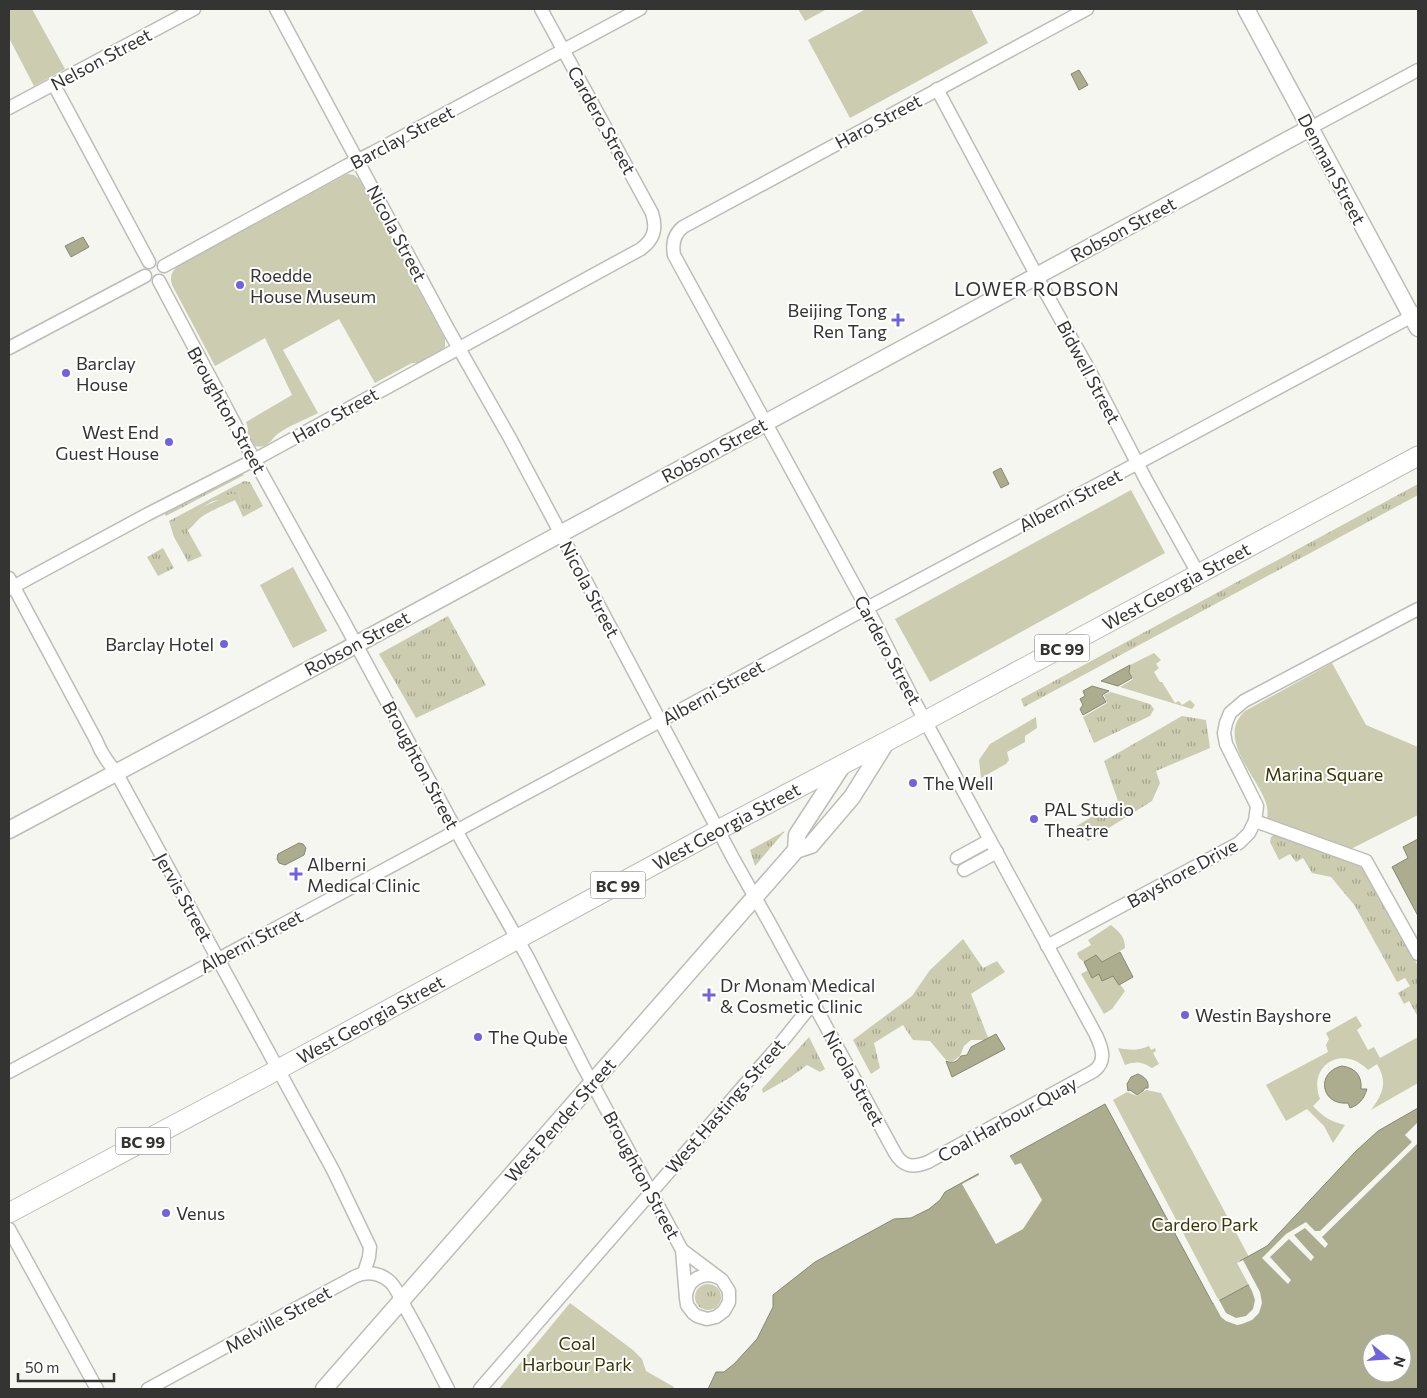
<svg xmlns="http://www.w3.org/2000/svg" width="1427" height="1398" viewBox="0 0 1427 1398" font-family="Commissioner,sans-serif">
  <defs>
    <pattern id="grass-tufts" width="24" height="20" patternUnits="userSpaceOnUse" patternTransform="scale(1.25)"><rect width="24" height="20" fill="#ccccb0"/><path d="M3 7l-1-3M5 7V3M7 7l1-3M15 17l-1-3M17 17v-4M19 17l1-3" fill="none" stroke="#a6a690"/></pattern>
  </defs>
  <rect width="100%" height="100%" fill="#f6f6f0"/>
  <g fill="url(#grass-tufts)">
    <path d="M242,473L244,475L166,516L164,513Z"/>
    <path d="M244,481L250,482L263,506L243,517L238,506L241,501L238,494L228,495L224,499L213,501L203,507L198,512L187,529L202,556L188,562L174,537L169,521Z"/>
    <path d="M1418,484V495L1024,707L1021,699Z"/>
    <path d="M163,548L174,568L158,576L147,557Z"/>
    <path d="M448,616L486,685L416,718L379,654Z"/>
    <path d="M1111,692L1150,704L1154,709L1150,716L1094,743L1083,717L1107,703L1104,695Z"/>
    <path d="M1182,716L1206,720L1210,748L1156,771L1160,783L1152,801L1088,841L1075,827L1118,801L1104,761Z"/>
    <path d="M785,831L755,866L750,850Z"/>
    <path d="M1277,833L1364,868L1418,966V1017L1409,1001L1404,1004L1398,993L1410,986L1405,978L1397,982L1355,906L1331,877L1312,873L1303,858L1296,862L1290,854L1279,860L1270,842L1271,837Z"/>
    <path d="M963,939L983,968L997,961L1005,972L971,994L989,1040H971L964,1046L960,1056L952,1062L946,1060L930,1041L913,1040L903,1025L874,1043L880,1068L871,1074L853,1040L912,996L930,970Z"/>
    <path d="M809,1037L825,1069L820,1072L807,1065L791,1077L763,1093L762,1089Z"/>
    <circle cx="708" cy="1297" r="13"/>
  </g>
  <g fill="#ccccb0">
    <path d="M9,9H32L65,69L34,86L9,38Z"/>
    <path d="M798,9H827L805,21Z"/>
    <path d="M866,9H971L988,43L850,118L808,40Z"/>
    <path d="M347,174L354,175L359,179L445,339V347L442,350L420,363H412L375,383L339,319L283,350L318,413C305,420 290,425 279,433C273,437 271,443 264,446C260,447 255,447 252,444C246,437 250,430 246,422L292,395L265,338L215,366L172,285C169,275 173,270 180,264Z"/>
    <path d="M1131,490L1165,553L930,682L895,619Z"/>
    <path d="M231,494H238L241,501L238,506L235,500C227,504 205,513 199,519C195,523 192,527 187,531V527L198,512L203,507Z"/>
    <path d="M293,567L327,631L293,648L260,585Z"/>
    <path d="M1154,653L1161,660L1156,664L1159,668L1154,672L1160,682H1162L1175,703L1179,701L1182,705L1190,700L1195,705L1192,709L1120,687L1133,679L1129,671L1130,665Z"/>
    <path d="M1332,663L1366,725L1418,747V815L1349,850L1267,821C1268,813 1268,806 1264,798C1253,772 1217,736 1245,711Z"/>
    <path d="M1036,717L1037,728L1025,736V742L1007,752L1009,760L1006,764L981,778L979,760L990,744Z"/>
    <path d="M1111,925C1119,932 1125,936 1125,948L1102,962L1096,955L1084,962L1079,958L1077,953L1091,945L1088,940Z"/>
    <path d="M1088,970L1092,978L1099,974L1113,975L1125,991L1112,1009L1104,1014L1081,974Z"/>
    <path d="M1356,1016L1362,1026L1357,1030L1368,1050L1374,1047L1380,1058L1418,1037V1083L1371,1110C1383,1093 1388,1083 1377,1064L1368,1070C1343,1044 1307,1065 1320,1099L1313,1106C1323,1117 1330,1121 1345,1125L1333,1143L1324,1126L1307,1109L1286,1121L1266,1085L1328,1052L1326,1045L1329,1039L1326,1033Z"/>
    <path d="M1149,1046L1151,1050L1155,1048L1156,1051L1153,1053L1159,1064L1152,1068C1141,1062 1137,1061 1125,1065L1118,1048C1131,1050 1137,1051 1149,1046Z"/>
    <path d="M1146,1090L1161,1093L1249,1257L1240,1261L1250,1284L1219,1301L1113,1100L1127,1092L1137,1096Z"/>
    <path d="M570,1303L633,1350L642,1359L646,1371L674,1387L673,1389H499Z"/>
  </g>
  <g fill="#acac8f" stroke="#888873" fill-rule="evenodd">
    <path d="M1079,70L1088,85L1079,90L1071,74Z"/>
    <path d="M83,237L89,247L71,257L65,246Z"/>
    <path d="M1001,468L1009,484L1001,488L993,472Z"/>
    <path d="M1130,665L1129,672L1132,678L1118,686L1101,681Z"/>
    <path d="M1092,686L1109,691L1102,695L1106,702L1083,715L1080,709L1083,705L1080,699L1085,696L1083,691Z"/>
    <path d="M1418,839V916L1392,867L1408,858L1403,847Z"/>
    <path d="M299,843L303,844L306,848L304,855L285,865L279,863L277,859L278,854Z"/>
    <path d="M1120,952L1133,977L1119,985L1113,976L1102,981L1099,974L1092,978L1084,962L1096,955L1102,962Z"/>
    <path d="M996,1034L1005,1049L952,1077L946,1061C953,1064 957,1062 961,1056L967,1055L971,1047Z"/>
    <path d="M1342,1066C1356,1068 1362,1076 1361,1089H1367C1364,1099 1359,1105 1350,1108L1348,1103C1321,1106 1315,1072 1342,1066Z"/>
    <path d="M1138,1074C1145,1077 1149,1081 1148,1088H1145L1143,1091L1137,1095L1130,1090L1128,1091L1127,1084L1131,1077Z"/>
    <path d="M1105,1104L1213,1304L1250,1284L1240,1261L1267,1246L1356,1151L1378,1131L1418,1108V1389H708L716,1372H724L734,1364L757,1339L773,1307V1295L815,1262L894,1219L911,1218L929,1209L940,1200L945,1192ZM1372,1343H1402V1373H1372Z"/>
  </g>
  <g fill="#f6f6f0">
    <path d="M1418,1122V1143L1322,1237L1328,1244L1325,1248L1305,1228L1294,1235L1314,1257L1311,1261L1289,1239L1270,1257L1291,1280L1288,1284L1262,1258L1286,1234L1306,1222L1315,1231H1320L1412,1142L1405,1135Z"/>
    <path d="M1009,1155L1015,1165L1021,1163L1042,1200L1023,1229L996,1244L962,1184L979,1175L978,1171L979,1170Z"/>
    <path d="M1243,1260L1260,1292L1262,1303L1259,1313L1252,1320L1242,1324L1237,1325L1226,1321L1221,1317L1201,1280L1203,1279L1214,1300L1218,1298L1226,1313L1236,1318L1246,1316L1253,1309L1255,1300L1252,1291L1237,1263Z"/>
  </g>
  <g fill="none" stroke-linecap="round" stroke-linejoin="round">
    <g stroke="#bdbdb7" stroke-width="15">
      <g id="minor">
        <path d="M276,9L448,329L511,440L734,860L769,922L895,1153C903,1167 913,1168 928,1162L1094,1071C1107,1061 1102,1048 1096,1035L910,693L875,623L674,255C672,244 674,234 683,227L1087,9"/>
        <path d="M54,85L149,262"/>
        <path d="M937,89L1047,295L1088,368L1146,480L1199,575"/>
        <path d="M9,108L194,9"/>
        <path d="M1310,128L1418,70"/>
        <path d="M164,266L346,166L372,153L640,9"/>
        <path d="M159,281L246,445L344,622L463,843L528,958L583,1066L682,1250L686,1298L687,1305L693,1313L697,1316L707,1319L716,1317L724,1311L729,1302V1291L722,1280L682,1250"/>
        <path d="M9,348L145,276"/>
        <path d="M9,578L96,740C101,753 107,762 116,772L333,1170L370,1247L369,1257L364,1273"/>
        <path d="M9,589L148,514L254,460L641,249C654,239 657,229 652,213L541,9"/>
        <path d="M1255,821L1366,861L1418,954"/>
        <path d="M957,858L990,840"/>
        <path d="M964,870L997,852"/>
        <path d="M1047,946L1239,843L1249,833L1255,821L1257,806L1226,744L1224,733L1226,723L1230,713L1244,701L1418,609"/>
        <path d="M9,1072L675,713L854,615L1418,313"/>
        <path d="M9,1229L97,1389"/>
        <path d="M686,1295C688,1279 703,1272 717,1277"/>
        <path d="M148,1389L354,1277C367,1270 383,1273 393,1285C398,1292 402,1301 406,1309C421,1335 434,1362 448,1389"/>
        <path d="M480,1389L781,1043L813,1003"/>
      </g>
    </g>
    <g stroke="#bdbdb7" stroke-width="19">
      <g id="major">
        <path d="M1246,9L1418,328"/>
        <path d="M9,830L344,651L1310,128"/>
        <path d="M796,850L797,835L844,763"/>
        <path d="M324,1389L796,850L811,845L852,797L887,741"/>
      </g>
    </g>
    <g stroke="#bdbdb7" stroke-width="21">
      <g id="highway">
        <path id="s1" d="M9,1213L266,1076L718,830L912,728L1418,456"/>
      </g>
    </g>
    <use href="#minor" stroke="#fff" stroke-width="12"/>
    <use href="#major" stroke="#fff" stroke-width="16"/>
    <use href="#highway" stroke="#fff" stroke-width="19"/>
  </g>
  <g fill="#7063dd" stroke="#fff" stroke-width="2">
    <circle cx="240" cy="285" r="5"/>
    <path d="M895.5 312.5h5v5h5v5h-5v5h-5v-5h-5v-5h5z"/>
    <circle cx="66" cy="373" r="5"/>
    <circle cx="169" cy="442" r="5"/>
    <circle cx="224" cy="644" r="5"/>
    <circle cx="913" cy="783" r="5"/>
    <circle cx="1034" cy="819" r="5"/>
    <path d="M293.5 866.5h5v5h5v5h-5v5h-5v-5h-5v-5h5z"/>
    <path d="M706.5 987.5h5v5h5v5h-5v5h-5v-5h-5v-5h5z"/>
    <circle cx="1185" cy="1015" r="5"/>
    <circle cx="478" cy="1037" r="5"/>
    <circle cx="166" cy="1213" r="5"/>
  </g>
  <g text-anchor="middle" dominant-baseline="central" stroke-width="4" stroke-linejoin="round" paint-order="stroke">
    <g fill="#fff" stroke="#717170" stroke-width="1">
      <rect x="1034.5" y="634.5" width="55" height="27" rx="4"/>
      <rect x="590.5" y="871.5" width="55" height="27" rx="4"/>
      <rect x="115.5" y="1127.5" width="55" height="27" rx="4"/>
    </g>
    <g font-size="16" font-weight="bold" fill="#343432">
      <text x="1062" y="648">BC 99</text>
      <text x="618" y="885">BC 99</text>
      <text x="143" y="1141">BC 99</text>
    </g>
    <g font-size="18" fill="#343432" stroke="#fff">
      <text transform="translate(101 59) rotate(-28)">Nelson Street</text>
      <text transform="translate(602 120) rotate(61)">Cardero Street</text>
      <text transform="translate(878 121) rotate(-28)">Haro Street</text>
      <text transform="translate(402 137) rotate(-28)">Barclay Street</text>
      <text transform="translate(1332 169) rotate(62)">Denman Street</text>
      <text transform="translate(1123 229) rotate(-28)">Robson Street</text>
      <text transform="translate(397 233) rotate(62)">Nicola Street</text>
      <text transform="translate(1089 372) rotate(62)">Bidwell Street</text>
      <text transform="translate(227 410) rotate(61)">Broughton Street</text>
      <text transform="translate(335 415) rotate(-29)">Haro Street</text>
      <text transform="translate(714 450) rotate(-28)">Robson Street</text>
      <text transform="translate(1070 500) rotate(-28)">Alberni Street</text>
      <text stroke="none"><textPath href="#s1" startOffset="1325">West Georgia Street</textPath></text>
      <text transform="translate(590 589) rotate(62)">Nicola Street</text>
      <text transform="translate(357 643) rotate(-28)">Robson Street</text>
      <text transform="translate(888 650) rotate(62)">Cardero Street</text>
      <text transform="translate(713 692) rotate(-29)">Alberni Street</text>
      <text transform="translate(421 765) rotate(62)">Broughton Street</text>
      <text stroke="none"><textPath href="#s1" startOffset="815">West Georgia Street</textPath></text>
      <text transform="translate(1182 873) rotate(-29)">Bayshore Drive</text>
      <text transform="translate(184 897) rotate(61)">Jervis Street</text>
      <text transform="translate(251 941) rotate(-28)">Alberni Street</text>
      <text stroke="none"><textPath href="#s1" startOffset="410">West Georgia Street</textPath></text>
      <text transform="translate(854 1078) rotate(61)">Nicola Street</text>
      <text transform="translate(725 1106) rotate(-49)">West Hastings Street</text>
      <text transform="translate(1007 1119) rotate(-29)">Coal Harbour Quay</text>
      <text transform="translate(560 1120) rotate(-49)">West Pender Street</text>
      <text transform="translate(642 1175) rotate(62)">Broughton Street</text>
      <text transform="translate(278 1319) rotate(-29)">Melville Street</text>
    </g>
    <g font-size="18" fill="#343432" stroke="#fff" text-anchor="start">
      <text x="250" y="275">Roedde<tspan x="250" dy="21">House Museum</tspan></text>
      <text x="887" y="310" text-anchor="end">Beijing Tong<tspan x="887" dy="21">Ren Tang</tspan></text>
      <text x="76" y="363">Barclay<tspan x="76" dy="21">House</tspan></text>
      <text x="159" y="432" text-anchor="end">West End<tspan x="159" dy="21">Guest House</tspan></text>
      <text x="214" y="644" text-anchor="end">Barclay Hotel</text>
      <text x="923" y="783">The Well</text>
      <text x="1044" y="809">PAL Studio<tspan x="1044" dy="21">Theatre</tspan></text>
      <text x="307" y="864">Alberni<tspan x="307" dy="21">Medical Clinic</tspan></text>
      <text x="720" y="985">Dr Monam Medical<tspan x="720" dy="21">&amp; Cosmetic Clinic</tspan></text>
      <text x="1195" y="1015">Westin Bayshore</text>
      <text x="488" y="1037">The Qube</text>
      <text x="176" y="1213">Venus</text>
    </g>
    <g font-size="18" fill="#383600" stroke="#fff">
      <text x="1324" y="774">Marina Square</text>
      <text x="1205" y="1224">Cardero Park</text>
      <text x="577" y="1343">Coal<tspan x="577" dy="21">Harbour Park</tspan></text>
    </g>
    <g font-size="19" letter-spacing="1" fill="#343432" stroke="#fff">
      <text x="1037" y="288">LOWER ROBSON</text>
    </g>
  </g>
  <rect width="1427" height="1398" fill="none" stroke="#343432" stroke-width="20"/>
  <g transform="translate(1387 1358) rotate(107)"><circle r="24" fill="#ffffff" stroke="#aeaead"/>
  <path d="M0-4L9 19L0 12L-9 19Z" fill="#7063dd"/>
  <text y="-8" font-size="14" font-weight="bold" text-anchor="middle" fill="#343432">N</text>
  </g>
  <path d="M18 1373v8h96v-8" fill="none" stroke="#343432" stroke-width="2.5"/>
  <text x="25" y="1373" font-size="15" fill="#343432" stroke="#ffffff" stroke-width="4" paint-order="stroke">50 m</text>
</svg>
